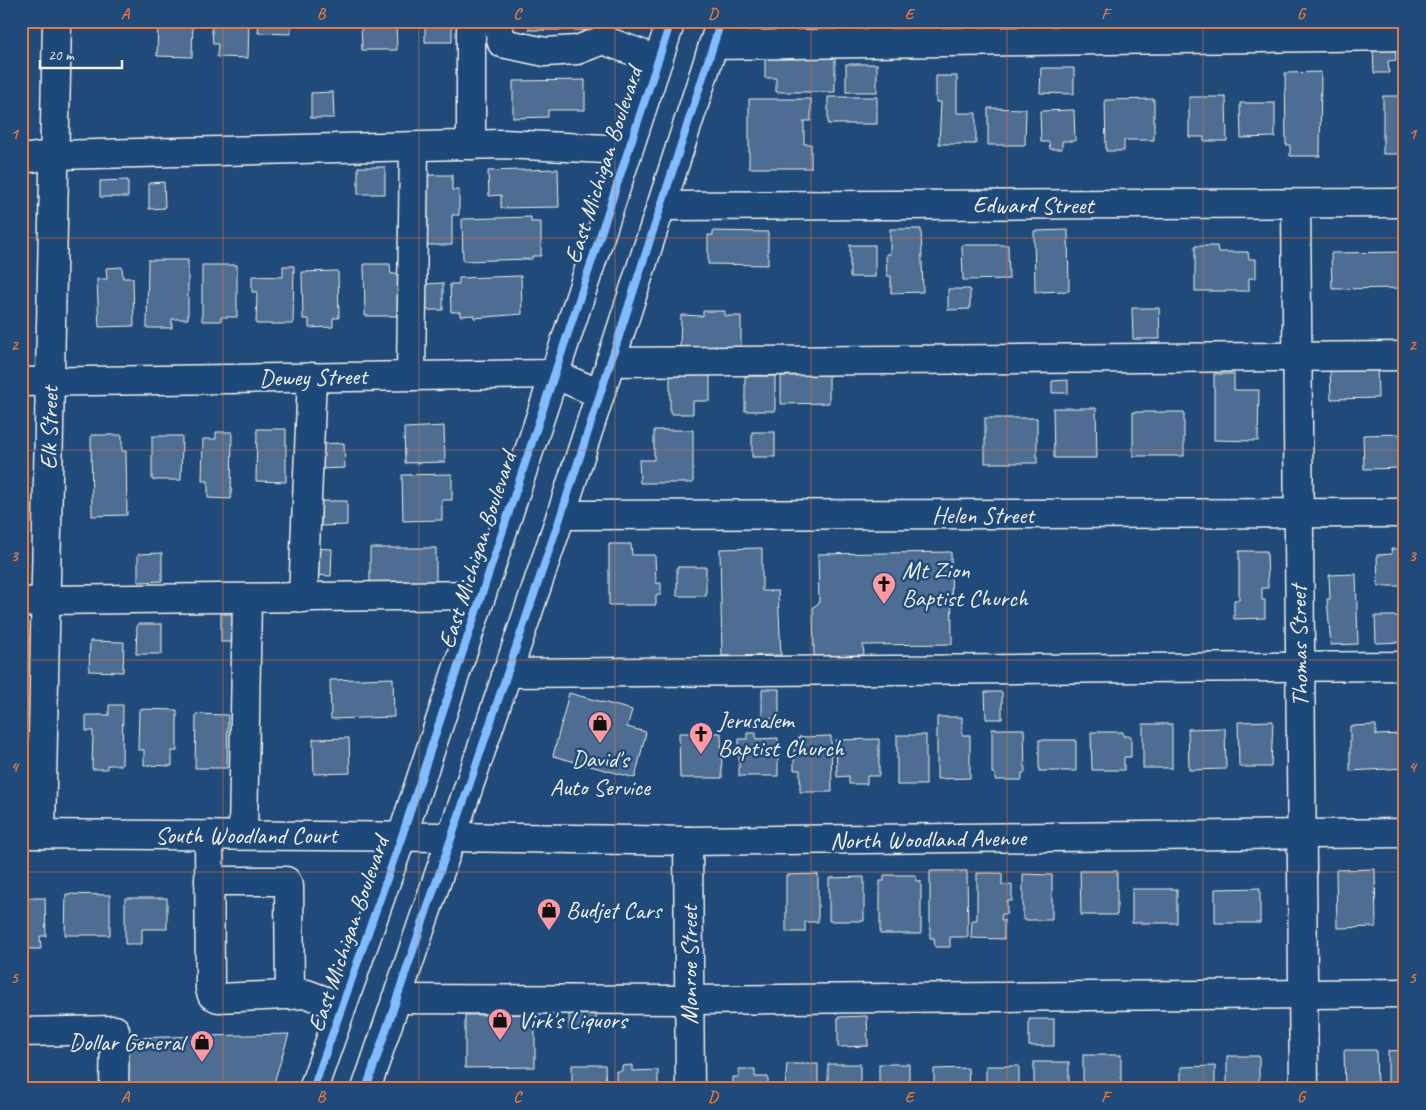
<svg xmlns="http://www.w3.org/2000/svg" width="1426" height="1110" viewBox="0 0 1426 1110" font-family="Caveat,sans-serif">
  <rect width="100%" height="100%" fill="#1f4a7a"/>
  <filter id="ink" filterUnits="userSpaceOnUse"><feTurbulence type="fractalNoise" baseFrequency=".02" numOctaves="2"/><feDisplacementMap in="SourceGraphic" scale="10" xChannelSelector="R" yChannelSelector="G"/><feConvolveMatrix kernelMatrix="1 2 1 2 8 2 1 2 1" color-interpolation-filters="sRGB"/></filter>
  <g filter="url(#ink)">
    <g fill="#4d6e92" stroke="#f4f1e8">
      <path d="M158,21H193L192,57L157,56Z"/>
      <path d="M211,21H249L248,58L217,57L218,44H213Z"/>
      <path d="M259,21H291V34L258,33Z"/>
      <path d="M311,21H346V24L311,25Z"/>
      <path d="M361,21H396L397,50H362Z"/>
      <path d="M415,21H452V42H425V25H415Z"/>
      <path d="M529,21H586L587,30H529Z"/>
      <path d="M1395,46L1396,60L1388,61L1389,73H1374L1373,47Z"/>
      <path d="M765,54H835V92H776V78H765Z"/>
      <rect x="846" y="64" width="31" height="28"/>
      <path d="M1041,68H1074V94L1040,93Z"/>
      <path d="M1321,72L1320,156H1290V145H1286L1285,73Z"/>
      <path d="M936,76H957V113H976V144H939L941,102H936Z"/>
      <path d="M585,80V110H548V117L513,118V81Z"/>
      <path d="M333,92L334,118H311V93Z"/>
      <rect x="1383" y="96" width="22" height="58"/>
      <rect x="828" y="97" width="49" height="27"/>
      <path d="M1189,97H1226L1227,141H1204V137H1189Z"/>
      <path d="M749,99H811V121H804V144H811V168H749Z"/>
      <path d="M1154,99V140H1124V151H1106L1105,100Z"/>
      <path d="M1240,103H1275V137L1241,138Z"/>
      <path d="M988,108L1026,109L1025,145H988Z"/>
      <path d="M1074,110L1075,141H1062V149H1050L1049,142H1041L1040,111Z"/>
      <rect x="358" y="167" width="27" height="27"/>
      <path d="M558,169L559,207L501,208V195L489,196L488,171Z"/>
      <path d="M425,175H452V190H459V215H452V245H425Z"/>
      <path d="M128,180V197H100V181Z"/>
      <path d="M164,182L165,208L149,209V183Z"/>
      <path d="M531,217V222H541V256H532V259L463,261L462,219Z"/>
      <path d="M890,229H921L923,292L891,293V276H887L886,254H890Z"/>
      <path d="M1068,230L1069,291L1035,292L1034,231Z"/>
      <path d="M713,231L768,232V265L708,264V235H713Z"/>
      <rect x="850" y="245" width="25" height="32"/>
      <path d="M962,245H1008L1009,279L963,280Z"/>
      <path d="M1195,246H1217L1218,252H1248L1249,259H1256V278H1249V291H1195Z"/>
      <path d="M1405,252V288L1332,289L1331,253Z"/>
      <path d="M148,260H188V319H172V328H147Z"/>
      <path d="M364,264H390L391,274H400L404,316H365Z"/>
      <path d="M202,265H237V317H221V321H202Z"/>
      <path d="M283,266H294L293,324H256L257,292H252V276L283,277Z"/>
      <path d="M122,267L123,278H133L134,326L99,327L97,279H107L106,268Z"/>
      <path d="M338,271L339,318H333V327L309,328V319H303L302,272Z"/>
      <path d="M521,276L522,314L474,318V315L460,316V312H451L450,284H459V278Z"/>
      <path d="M443,283V310H425V284Z"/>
      <path d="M948,289H970V309L948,310Z"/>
      <path d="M1132,308H1159L1160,339H1133Z"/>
      <path d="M703,311H725V316H741V347H680L681,315L703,316Z"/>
      <path d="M1377,364L1378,398L1331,399L1330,365Z"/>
      <path d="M710,368V401H693V414H670V374Z"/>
      <path d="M1214,374H1234V390H1259L1258,441L1214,440Z"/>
      <path d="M829,375V403L781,404V376Z"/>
      <rect x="745" y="376" width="30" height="35"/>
      <path d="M1068,380V393H1052V381Z"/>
      <path d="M1053,408H1096L1097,458H1054Z"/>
      <rect x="1133" y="412" width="51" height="44"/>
      <rect x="985" y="418" width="52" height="45"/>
      <path d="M444,426L445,462L405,463L404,428Z"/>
      <path d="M257,429H286V482L256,481Z"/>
      <path d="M654,430H693V483H640L639,460H654Z"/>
      <path d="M216,432H232L231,499L208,498V481H202L203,439H216Z"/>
      <rect x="752" y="432" width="23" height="25"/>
      <path d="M1405,434V468L1364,469L1363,435Z"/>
      <path d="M91,435H122V451H126L127,515L92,516Z"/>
      <path d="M152,436H182L181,480H152Z"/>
      <path d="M344,443L345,468L318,469L317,444Z"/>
      <path d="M452,474V500H442V520L403,521L402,475Z"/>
      <path d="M321,501H347V525L321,526Z"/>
      <path d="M609,544H631L632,555H655L656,583H661V595H656V605H609Z"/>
      <path d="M313,548L332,549L331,576L313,575Z"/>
      <path d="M370,548H436V583L370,584Z"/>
      <path d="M762,548V591H778L781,655L722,656L720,549Z"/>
      <path d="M1391,549H1401V554H1405V586H1378L1377,555L1392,554Z"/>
      <path d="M1239,551H1267L1268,588H1262V600H1265V618L1234,619V600H1239Z"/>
      <path d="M951,552L952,644L863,645L864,655L814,656L813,607L819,603L818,554Z"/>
      <path d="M162,553V581L138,582V554Z"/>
      <rect x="677" y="567" width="29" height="29"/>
      <path d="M1356,574L1358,644L1331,645L1327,599H1330L1329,575Z"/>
      <rect x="221" y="614" width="18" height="28"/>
      <path d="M1375,616H1402V642L1376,643Z"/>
      <path d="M137,624H162V654H136Z"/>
      <path d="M90,641L124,642L123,672L89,671Z"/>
      <path d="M393,678L394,717L331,719L330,680Z"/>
      <path d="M762,689H779V718L762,719Z"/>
      <path d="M985,692H1002V719H986Z"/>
      <path d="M569,693L632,710L627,727L646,732L635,778L553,756Z"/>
      <path d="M109,705H123L122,765H107V769H92L93,731H86V715H109Z"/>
      <path d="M139,709L177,710V751H172V766L144,765V750H138Z"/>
      <path d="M196,714L228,715L227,768H195Z"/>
      <path d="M937,717H962V735H970V778L937,779Z"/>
      <path d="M1273,721L1271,767H1239L1238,722Z"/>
      <rect x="1143" y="724" width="29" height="44"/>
      <path d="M1376,725V735L1405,734V768L1350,771V726Z"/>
      <path d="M1225,728L1226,769L1189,770L1188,729Z"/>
      <path d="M992,729H1024L1025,773H1022V780H995V773H992Z"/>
      <path d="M1091,732H1123V736H1131V757H1124V770H1092Z"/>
      <path d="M679,733H721L722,778H680Z"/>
      <path d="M747,733H756V739L778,738V776H739V739H747Z"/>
      <rect x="897" y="735" width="29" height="50"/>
      <path d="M831,736L832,792H800V770H794V748H799V737Z"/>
      <path d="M349,738L350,773L314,774L313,739Z"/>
      <path d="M879,739V776H867V784H849V776L837,777L836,740Z"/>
      <rect x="1039" y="740" width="37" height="31"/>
      <path d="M1375,869L1376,927L1337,928L1336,870Z"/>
      <path d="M930,871H967L968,937H950V947H935L934,938H930Z"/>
      <path d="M1080,871H1117V915H1081Z"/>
      <path d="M977,873H1002V885H1012V901H1007V914H1002L1001,920H1004V939L971,938L972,920H977Z"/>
      <path d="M818,874V922H805V932H786V875Z"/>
      <path d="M1023,874L1052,875V920H1023Z"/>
      <path d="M884,875H916V881H921V934H880V881H884Z"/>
      <path d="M864,877V921H829V878Z"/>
      <path d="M1260,888V923H1215V889Z"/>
      <rect x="1132" y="889" width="45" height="34"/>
      <path d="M66,894L110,895V935H65Z"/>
      <path d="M21,898H45L46,936H40L41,949H21Z"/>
      <path d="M125,898H167V929H142V944H125Z"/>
      <path d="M569,1013H596L597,1029L569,1030Z"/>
      <path d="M535,1014V1067L465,1068V1015Z"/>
      <path d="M867,1016L868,1046L838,1047V1017Z"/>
      <rect x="1029" y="1019" width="25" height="27"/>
      <path d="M289,1034L272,1089H125V1038Z"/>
      <path d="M1344,1050H1376L1377,1089H1345Z"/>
      <path d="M1405,1050V1089H1388V1051Z"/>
      <rect x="1083" y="1055" width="38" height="34"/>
      <rect x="1227" y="1056" width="32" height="33"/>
      <rect x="1034" y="1062" width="35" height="27"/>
      <path d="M787,1064H818V1089H785Z"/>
      <rect x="828" y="1064" width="32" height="25"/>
      <rect x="879" y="1064" width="30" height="25"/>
      <path d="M572,1065H605L606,1089H572Z"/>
      <path d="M632,1065V1071L658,1070V1089H616V1071H622V1066Z"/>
      <rect x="986" y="1066" width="33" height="23"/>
      <path d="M1215,1066V1086H1210V1089H1181V1067Z"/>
      <path d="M968,1068L969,1089H934V1069Z"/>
      <path d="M739,1069H755V1077H768V1089H733V1077H739Z"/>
    </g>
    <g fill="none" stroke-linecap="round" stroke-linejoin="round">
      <g stroke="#f4f1e8" stroke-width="31">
        <g id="minor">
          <path d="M497,21L502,43L545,52L577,50L603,40L658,60"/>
          <path d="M713,45L1405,36"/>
          <path d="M471,145V21"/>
          <path d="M21,159L54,155L503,144L628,150"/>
          <path d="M1296,204L1304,1089"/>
          <path d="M661,206L1405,203"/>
          <path d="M610,362L1405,356"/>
          <path d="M411,376L414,147"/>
          <path d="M21,382L554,374L600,394"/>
          <path d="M561,515L1405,513"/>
          <path d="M303,598L312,377"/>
          <path d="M21,603L45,600L481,595"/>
          <path d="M506,673L1405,666"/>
          <path d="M21,834L451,837L688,841L1405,833"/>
          <path d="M41,834L57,21"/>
          <path d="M209,835L210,989L212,995L218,998L307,994L342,1007"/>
          <path d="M243,835L247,598"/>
          <path d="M688,841L690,1089"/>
          <path d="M209,881H286L289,886L290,995"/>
          <path d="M396,999L689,1000L1405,993"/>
          <path d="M21,1032L115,1030L114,1089"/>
        </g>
      </g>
      <g stroke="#f4f1e8" stroke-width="31">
        <g id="major">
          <path d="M313,1089L402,836L671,21"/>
          <path d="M366,1089L561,515L721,21"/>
        </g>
      </g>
      <use href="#minor" stroke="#1f4a7a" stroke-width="28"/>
      <use href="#major" stroke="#1f4a7a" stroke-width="28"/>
      <g stroke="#1f4a7a" stroke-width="11">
        <g id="cycleway">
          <path d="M313,1089L402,836L671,21"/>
          <path d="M366,1089L561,515L721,21"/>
        </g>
      </g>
      <use href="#cycleway" stroke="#80bcff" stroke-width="8"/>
    </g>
  </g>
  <path fill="none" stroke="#ea7738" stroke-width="1" stroke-opacity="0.55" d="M223,21V1089M419,21V1089M615,21V1089M811,21V1089M1007,21V1089M1203,21V1089M21,238H1405M21,450H1405M21,660H1405M21,872H1405"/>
  <defs>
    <g id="church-pin" transform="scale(1.25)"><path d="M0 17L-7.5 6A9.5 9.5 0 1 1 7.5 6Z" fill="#ff9aa2" stroke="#1f4a7a"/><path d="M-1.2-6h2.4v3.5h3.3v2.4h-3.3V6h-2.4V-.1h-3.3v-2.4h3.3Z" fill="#111"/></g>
    <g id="shop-pin" transform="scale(1.25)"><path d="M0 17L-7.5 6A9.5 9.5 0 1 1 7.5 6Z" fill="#ff9aa2" stroke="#1f4a7a"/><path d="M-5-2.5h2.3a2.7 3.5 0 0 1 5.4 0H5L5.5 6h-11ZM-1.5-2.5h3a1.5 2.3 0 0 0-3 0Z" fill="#111"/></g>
  </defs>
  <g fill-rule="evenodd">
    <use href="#church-pin" x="884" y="584"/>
    <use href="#shop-pin" x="600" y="723"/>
    <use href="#church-pin" x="701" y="734"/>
    <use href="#shop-pin" x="549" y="910"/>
    <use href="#shop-pin" x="500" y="1020"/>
    <use href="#shop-pin" x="202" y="1042"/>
  </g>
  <g text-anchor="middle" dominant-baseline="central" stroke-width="5" stroke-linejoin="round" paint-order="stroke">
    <g font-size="24" fill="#f4f1e8" stroke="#1f4a7a">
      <text transform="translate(603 165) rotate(-72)">East Michigan Boulevard</text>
      <text x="1033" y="205">Edward Street</text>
      <text transform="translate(313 377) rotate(-1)">Dewey Street</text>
      <text transform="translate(49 428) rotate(-89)">Elk Street</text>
      <text x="983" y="515">Helen Street</text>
      <text transform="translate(477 550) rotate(-72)">East Michigan Boulevard</text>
      <text transform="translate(1299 646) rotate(-91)">Thomas Street</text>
      <text x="246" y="835">South Woodland Court</text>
      <text transform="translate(928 839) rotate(-1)">North Woodland Avenue</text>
      <text transform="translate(348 934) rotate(-71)">East Michigan Boulevard</text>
      <text transform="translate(689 965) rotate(-90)">Monroe Street</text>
    </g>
    <g font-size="24" fill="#f4f1e8" stroke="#1f4a7a" text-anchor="start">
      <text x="902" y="570">Mt Zion<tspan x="902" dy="28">Baptist Church</tspan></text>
      <text x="718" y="720">Jerusalem<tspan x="718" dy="28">Baptist Church</tspan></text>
      <text x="600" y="759" text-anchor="middle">David's<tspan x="600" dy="28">Auto Service</tspan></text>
      <text x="566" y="910">Budjet Cars</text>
      <text x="518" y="1020">Virk's Liquors</text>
      <text x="184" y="1042" text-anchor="end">Dollar General</text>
    </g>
  </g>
  <rect width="1426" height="1110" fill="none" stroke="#1f4a7a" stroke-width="55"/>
  <path d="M40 60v8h82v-8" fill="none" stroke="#f4f1e8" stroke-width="2.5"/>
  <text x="48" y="60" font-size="15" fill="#f4f1e8" stroke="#1f4a7a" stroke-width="4" paint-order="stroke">20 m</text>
  <rect x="28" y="28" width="1370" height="1054" fill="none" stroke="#ea7738" stroke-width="2"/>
  <g font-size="16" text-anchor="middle" font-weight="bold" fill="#ea7738">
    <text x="125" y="19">A</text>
    <text x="321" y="19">B</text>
    <text x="517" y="19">C</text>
    <text x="713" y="19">D</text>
    <text x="909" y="19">E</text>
    <text x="1105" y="19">F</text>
    <text x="1301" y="19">G</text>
    <text x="14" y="139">1</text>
    <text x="1412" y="139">1</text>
    <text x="14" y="350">2</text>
    <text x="1412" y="350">2</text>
    <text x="14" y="561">3</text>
    <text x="1412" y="561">3</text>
    <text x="14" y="772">4</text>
    <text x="1412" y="772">4</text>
    <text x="14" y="983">5</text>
    <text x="1412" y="983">5</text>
    <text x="125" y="1102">A</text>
    <text x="321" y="1102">B</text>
    <text x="517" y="1102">C</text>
    <text x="713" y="1102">D</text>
    <text x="909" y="1102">E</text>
    <text x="1105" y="1102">F</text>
    <text x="1301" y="1102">G</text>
  </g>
</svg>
